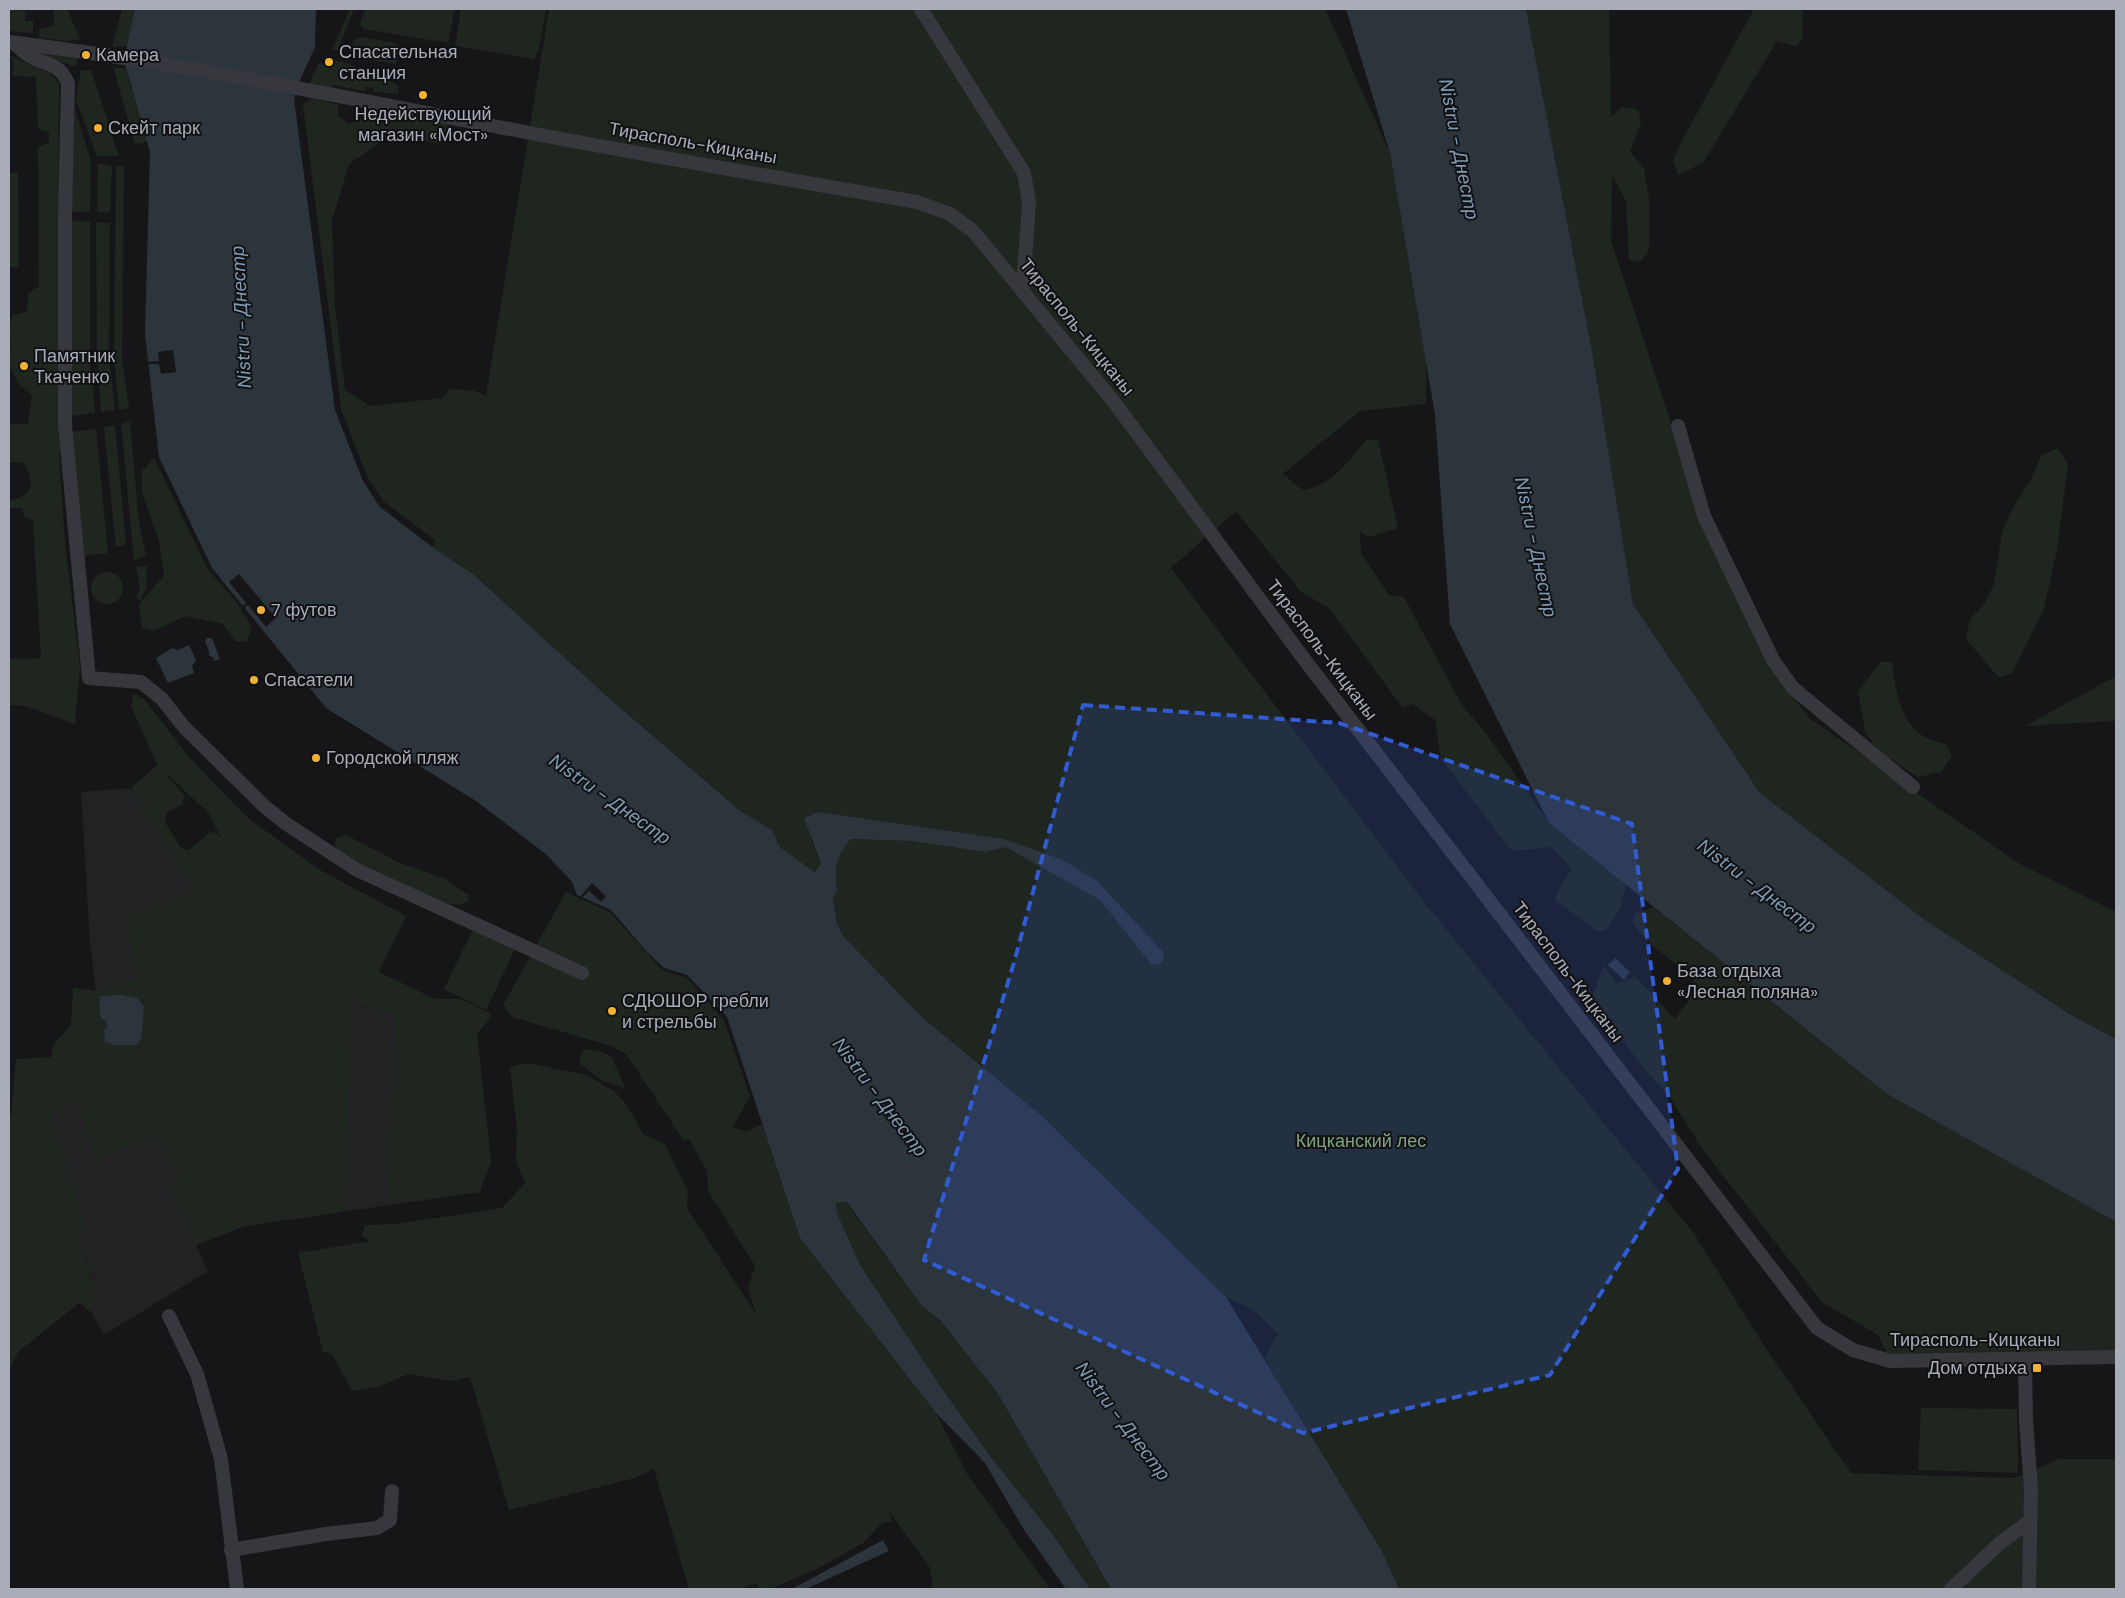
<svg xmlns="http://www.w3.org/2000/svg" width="2125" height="1598" viewBox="0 0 2125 1598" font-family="'DM Sans',sans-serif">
  <rect width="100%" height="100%" fill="#161618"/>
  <path fill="#222225" d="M131,788L247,977L477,1035L491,1161L480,1192L245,1226L196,1245L208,1271L104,1335L91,1312L95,1289L78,1236L49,1113L108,1095L90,943L81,792Z"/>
  <g fill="#1e261f" fill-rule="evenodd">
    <path d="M50,9H67L80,39L67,41L39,38V29L54,26V10Z"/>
    <path d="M122,9H135L127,46L112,47Z"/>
    <path d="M350,9H354L337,51L332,50Z"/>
    <path d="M365,9H455L448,43L364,29L360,24Z"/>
    <path d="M461,9H546L539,49L534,59L455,46Z"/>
    <path d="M549,9H1325L1390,153L1426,359V404L1360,411L1283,474L1303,490C1330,487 1350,460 1366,440H1378L1398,528L1369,537L1360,531L1361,553L1389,595L1404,597L1462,705L1485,732L1549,823L1626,885L1620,909L1606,930L1597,931L1556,901V893L1572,869L1552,847L1512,851L1441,759L1435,720L1412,704L1402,707L1329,608L1301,592L1236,511L1171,568L1428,907L1695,1235L1765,1347L1851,1473L2014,1478L2059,1459H2116V1589H1399L1382,1551L1264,1358L1278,1334L1254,1310L1226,1297L1042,1116L923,1018L844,937L837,924L833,897L837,891C835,868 835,857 851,839L911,841L985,852L1006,847L818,812L812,842L821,863L815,874L780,847L772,830L739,810L609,698L473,574L432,547L436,541L383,501L367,476L341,409L303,104L312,98L338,105V116L349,124L367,117L387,120L397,114L447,122L454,136L440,144L414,138L383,141L349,164L332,220L335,306L345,390L370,406L442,398L450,389L475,391L486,396Z"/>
    <path d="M1526,9H1609L1611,117L1622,107L1633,108L1639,112L1641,122L1630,152L1644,168L1650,205L1649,250L1640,262L1629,260L1626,201L1612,175L1611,240L1699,509L1777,676L1809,718L2018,863L2116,912V1039L2073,1016L1925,920L1760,793L1633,604L1593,356Z"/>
    <path d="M1754,9H1802L1803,38L1796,47L1777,41L1703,163L1678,175L1673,161L1678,148Z"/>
    <path d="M9,10L26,11L25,21H33V33L9,31Z"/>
    <path d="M359,37L396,43L400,48L396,64L349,57L353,42Z"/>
    <path d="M35,52L78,58L75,67Z"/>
    <path d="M9,55L49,73L59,83L58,284L60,471L65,542L80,666L75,724C54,718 31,704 9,705V659L41,658L33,520L24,517L22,508H9V500C33,497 35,483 24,463L9,462V424H28L32,395L18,383L9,364L11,349L9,326L13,315L27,311L28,294L39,286L38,147L49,142V132L38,129L36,77L13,76V60Z"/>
    <path d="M334,60C357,66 378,74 399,86L398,94L373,92L374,88L366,87L365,91L332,85V89L309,85L319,62L327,66L332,65Z"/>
    <path d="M113,67L126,69L147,142L135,144Z"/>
    <path d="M81,70H91L119,156H97L76,100Z"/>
    <path d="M75,109L91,161L90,212H71Z"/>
    <path d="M98,163L112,166L110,213L97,212Z"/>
    <path d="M116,166L124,167L122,360L129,408L119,410L114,357Z"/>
    <path d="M9,173H18L19,267H9Z"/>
    <path d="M69,220L90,222V356L95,413L69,416Z"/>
    <path d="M96,222L110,223L109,356L115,410L101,412L97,356Z"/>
    <path d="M130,422L139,522L146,556L134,560L121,424Z"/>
    <path d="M115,425L126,544L116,547L104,427Z"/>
    <path d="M96,429L108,553L81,556L69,432Z"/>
    <path d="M2058,448L2068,464L2057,550L2044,609L2011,674L1998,677L1966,639L1970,619L1984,605L1994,584L2002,532L2012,509L2030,481L2041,456Z"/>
    <path d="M154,458L208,570L236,601L252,628L246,642L235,641L223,624L185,616L154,631L142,628L139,604L164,576L159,542L142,492V471Z"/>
    <path d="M147,565L146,588L141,600L136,598L140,587L136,567Z"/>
    <circle cx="107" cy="588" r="16"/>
    <path d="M1880,662H1892C1896,689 1898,719 1923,736C1929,740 1939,742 1946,744L1952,756L1941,772L1918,777L1877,750L1865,731L1858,692Z"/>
    <path d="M2116,676V721L2025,726Z"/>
    <path d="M134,693L145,700L188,756L249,819L320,870L406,916L379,972L435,999H461L492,1014L477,1035L491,1161L480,1192L387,1205L396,1015L352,1003L343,1212L245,1226L196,1245L169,1187L179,1181L161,1141H142L96,1161L78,1105L81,1104L50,1113L86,1230L78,1237L95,1289L91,1312L79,1303L18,1352L9,1370V1117L11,1116L16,1059L51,1057L54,1044L71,1025L73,988L96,991L136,979L127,915L195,893L131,788L157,765L131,706ZM163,771L208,812L222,840L217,833L210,832L188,850L181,848L165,822L167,812L183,804L184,795Z"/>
    <path d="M346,835L400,863L446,879L468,895L469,901L460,905L446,903L347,860L335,846L336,838Z"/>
    <path d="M566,892L610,912L662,970L687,978L724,1020L750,1096L733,1127L747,1131L762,1124L800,1238L936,1413L966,1472L1050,1589H933L930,1568L889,1511L892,1521L882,1523L863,1543L815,1570L770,1589H758L757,1583L741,1589H689L654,1469L635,1478L509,1510L470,1377L453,1381L408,1374L381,1386L352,1391L332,1354L323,1352L298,1253L370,1241L362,1236L365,1225L396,1224L502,1208L525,1183L516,1162L517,1130L510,1067L527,1063L587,1075L615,1092L627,1105L643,1134L665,1144L688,1191L687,1208L756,1314L748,1288L755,1266L708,1191L707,1171L689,1139L684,1141L626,1054L611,1046L512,1017L503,1005Z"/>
    <path d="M1653,907L1887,1094L2116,1222V1357L1890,1361L1878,1335L1822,1302L1703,1150L1671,1099L1643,1067L1596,1006L1592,997L1604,965L1617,984L1635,976L1675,1019L1689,1001L1694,979L1647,941L1632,923L1635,914Z"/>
    <path d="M473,929L515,949L486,1010L444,989Z"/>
    <path d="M583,1049L599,1051L611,1056L625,1088L601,1080L579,1063Z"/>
    <path d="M846,1202L921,1305L941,1321L998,1394L1111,1589H1090L1051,1532L993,1460L941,1387L860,1265L837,1213L836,1203Z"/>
    <path d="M1921,1408L2017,1409L2018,1473L1918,1470Z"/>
  </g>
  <g fill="#2c353c">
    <path d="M135,9H316L315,47L296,89L294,99L335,410L362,479L379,506L432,547L473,574L609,698L739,810L772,830L780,847L815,873L821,863L804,818L818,812L1004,839L1063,860L1097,881L1164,953L1163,961L1157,965L1151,964L1100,900L1006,847L985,852L911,841L851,839C835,857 835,868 837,891L833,897L837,924L844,937L923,1018L1042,1116L1226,1297L1382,1551L1399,1589H1111L998,1394L941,1321L921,1305L847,1202L836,1203L837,1213L860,1265L941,1387L993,1460L1051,1532L1090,1589H1066L1024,1530L985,1463L936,1413L800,1238L727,1017L687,975L664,968L646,951L611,910L577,895L572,882L547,855L476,801L326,708L212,568L159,457L145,334L150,152L124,60Z"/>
    <path d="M1346,9H1526L1593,356L1633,604L1760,793L1925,920L2073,1016L2116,1039V1222L1887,1094L1549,823L1450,624L1435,414L1390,153Z"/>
    <path d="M207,638H212L220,659L214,661L213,657L209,656V651L205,642Z"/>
    <path d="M189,645L196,660L192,666L194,673L168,683L156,658L172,648L178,650Z"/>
    <path d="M1615,958L1630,972L1624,980L1608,965Z"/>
    <path d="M122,995L137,998L144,1007L141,1039L136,1045H114L105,1042L104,1030L107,1028L106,1021L101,1018L99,1003L100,996Z"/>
    <path d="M883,1540L889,1551L806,1589H792Z"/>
  </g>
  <g fill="#161618">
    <path d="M173,350L176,372L161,374L159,364H146L145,362L159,361L158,352Z"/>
    <path d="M239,574L276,618L266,627L248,605L243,609L241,607L246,603L229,582Z"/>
    <path d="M592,883L606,896L601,902L589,891L580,900L578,899Z"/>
  </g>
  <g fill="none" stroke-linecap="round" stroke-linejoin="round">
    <g stroke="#37383d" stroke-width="14">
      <path d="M921,9L1024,173L1029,202L1023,289"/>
      <path d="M9,42C182,63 353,99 525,132C655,157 786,179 917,202L950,214L973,231L1114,402L1304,659L1817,1328L1853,1350L1890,1361L2116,1357"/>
      <path d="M14,43C19,47 24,53 30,56C46,66 59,62 68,83L65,216V425L89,678L141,682L162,699L184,727L263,805L285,823L357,870L582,973"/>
      <path d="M1678,426L1704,516L1773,660L1793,688L1913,787"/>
      <path d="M169,1316L197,1374L221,1459L237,1589"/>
      <path d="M2025,1360L2026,1420L2031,1489L2029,1589"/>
      <path d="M231,1550L326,1534L377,1528L390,1520L392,1491"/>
      <path d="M1951,1589L2000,1543L2030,1521"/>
    </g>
  </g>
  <path fill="#325cd3" fill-opacity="0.2" stroke="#325cd3" stroke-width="4" stroke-dasharray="10 6" stroke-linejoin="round" d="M1083,705L1339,723L1632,824L1678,1169L1550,1375L1303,1433L924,1260L1015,959Z"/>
  <g fill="#f2b134" stroke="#111113" stroke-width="2">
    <circle cx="86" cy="55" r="5"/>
    <circle cx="329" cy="62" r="5"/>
    <circle cx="423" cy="95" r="5"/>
    <circle cx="98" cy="128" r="5"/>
    <circle cx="24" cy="366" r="5"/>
    <circle cx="261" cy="610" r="5"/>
    <circle cx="254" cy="680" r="5"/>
    <circle cx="316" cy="758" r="5"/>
    <circle cx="1667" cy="981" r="5"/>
    <circle cx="612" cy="1011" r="5"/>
    <rect x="2032" y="1363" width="10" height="10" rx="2.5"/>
  </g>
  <g text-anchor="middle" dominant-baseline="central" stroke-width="4" stroke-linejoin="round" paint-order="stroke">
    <g font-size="18" fill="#a8adb8" stroke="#111113" text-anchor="start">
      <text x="339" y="52">Спасательная<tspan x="339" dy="21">станция</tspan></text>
      <text x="96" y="55">Камера</text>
      <text x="423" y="114" text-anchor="middle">Недействующий<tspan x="423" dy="21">магазин «Мост»</tspan></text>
      <text x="108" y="128">Скейт парк</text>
      <text x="34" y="356">Памятник<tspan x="34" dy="21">Ткаченко</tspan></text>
      <text x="271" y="610">7 футов</text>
      <text x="264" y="680">Спасатели</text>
      <text x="326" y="758">Городской пляж</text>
      <text x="1677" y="971">База отдыха<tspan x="1677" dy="21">«Лесная поляна»</tspan></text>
      <text x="622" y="1001">СДЮШОР гребли<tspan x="622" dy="21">и стрельбы</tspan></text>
      <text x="2027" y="1368" text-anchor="end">Дом отдыха</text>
    </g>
    <g font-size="18" fill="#a8adb8" stroke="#111113">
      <text transform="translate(693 143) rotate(10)">Тирасполь-Кицканы</text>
      <text transform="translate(1077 327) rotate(51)">Тирасполь-Кицканы</text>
      <text transform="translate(1322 650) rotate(53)">Тирасполь-Кицканы</text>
      <text transform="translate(1568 972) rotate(53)">Тирасполь-Кицканы</text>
      <text x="1975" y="1340">Тирасполь-Кицканы</text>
    </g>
    <g font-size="18" fill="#7fa381" stroke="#111113">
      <text x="1361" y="1141">Кицканский лес</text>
    </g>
    <g font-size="19" font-style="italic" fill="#7f9bb3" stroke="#111113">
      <text transform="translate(1459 149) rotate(79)">Nistru - Днестр</text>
      <text transform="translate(241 317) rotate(-93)">Nistru - Днестр</text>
      <text transform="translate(1536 547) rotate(78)">Nistru - Днестр</text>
      <text transform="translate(610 799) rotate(35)">Nistru - Днестр</text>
      <text transform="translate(1757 886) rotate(37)">Nistru - Днестр</text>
      <text transform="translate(880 1097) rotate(53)">Nistru - Днестр</text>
      <text transform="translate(1123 1421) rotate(53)">Nistru - Днестр</text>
    </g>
  </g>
  <rect width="2125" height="1598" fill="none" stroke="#a8adb8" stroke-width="20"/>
</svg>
